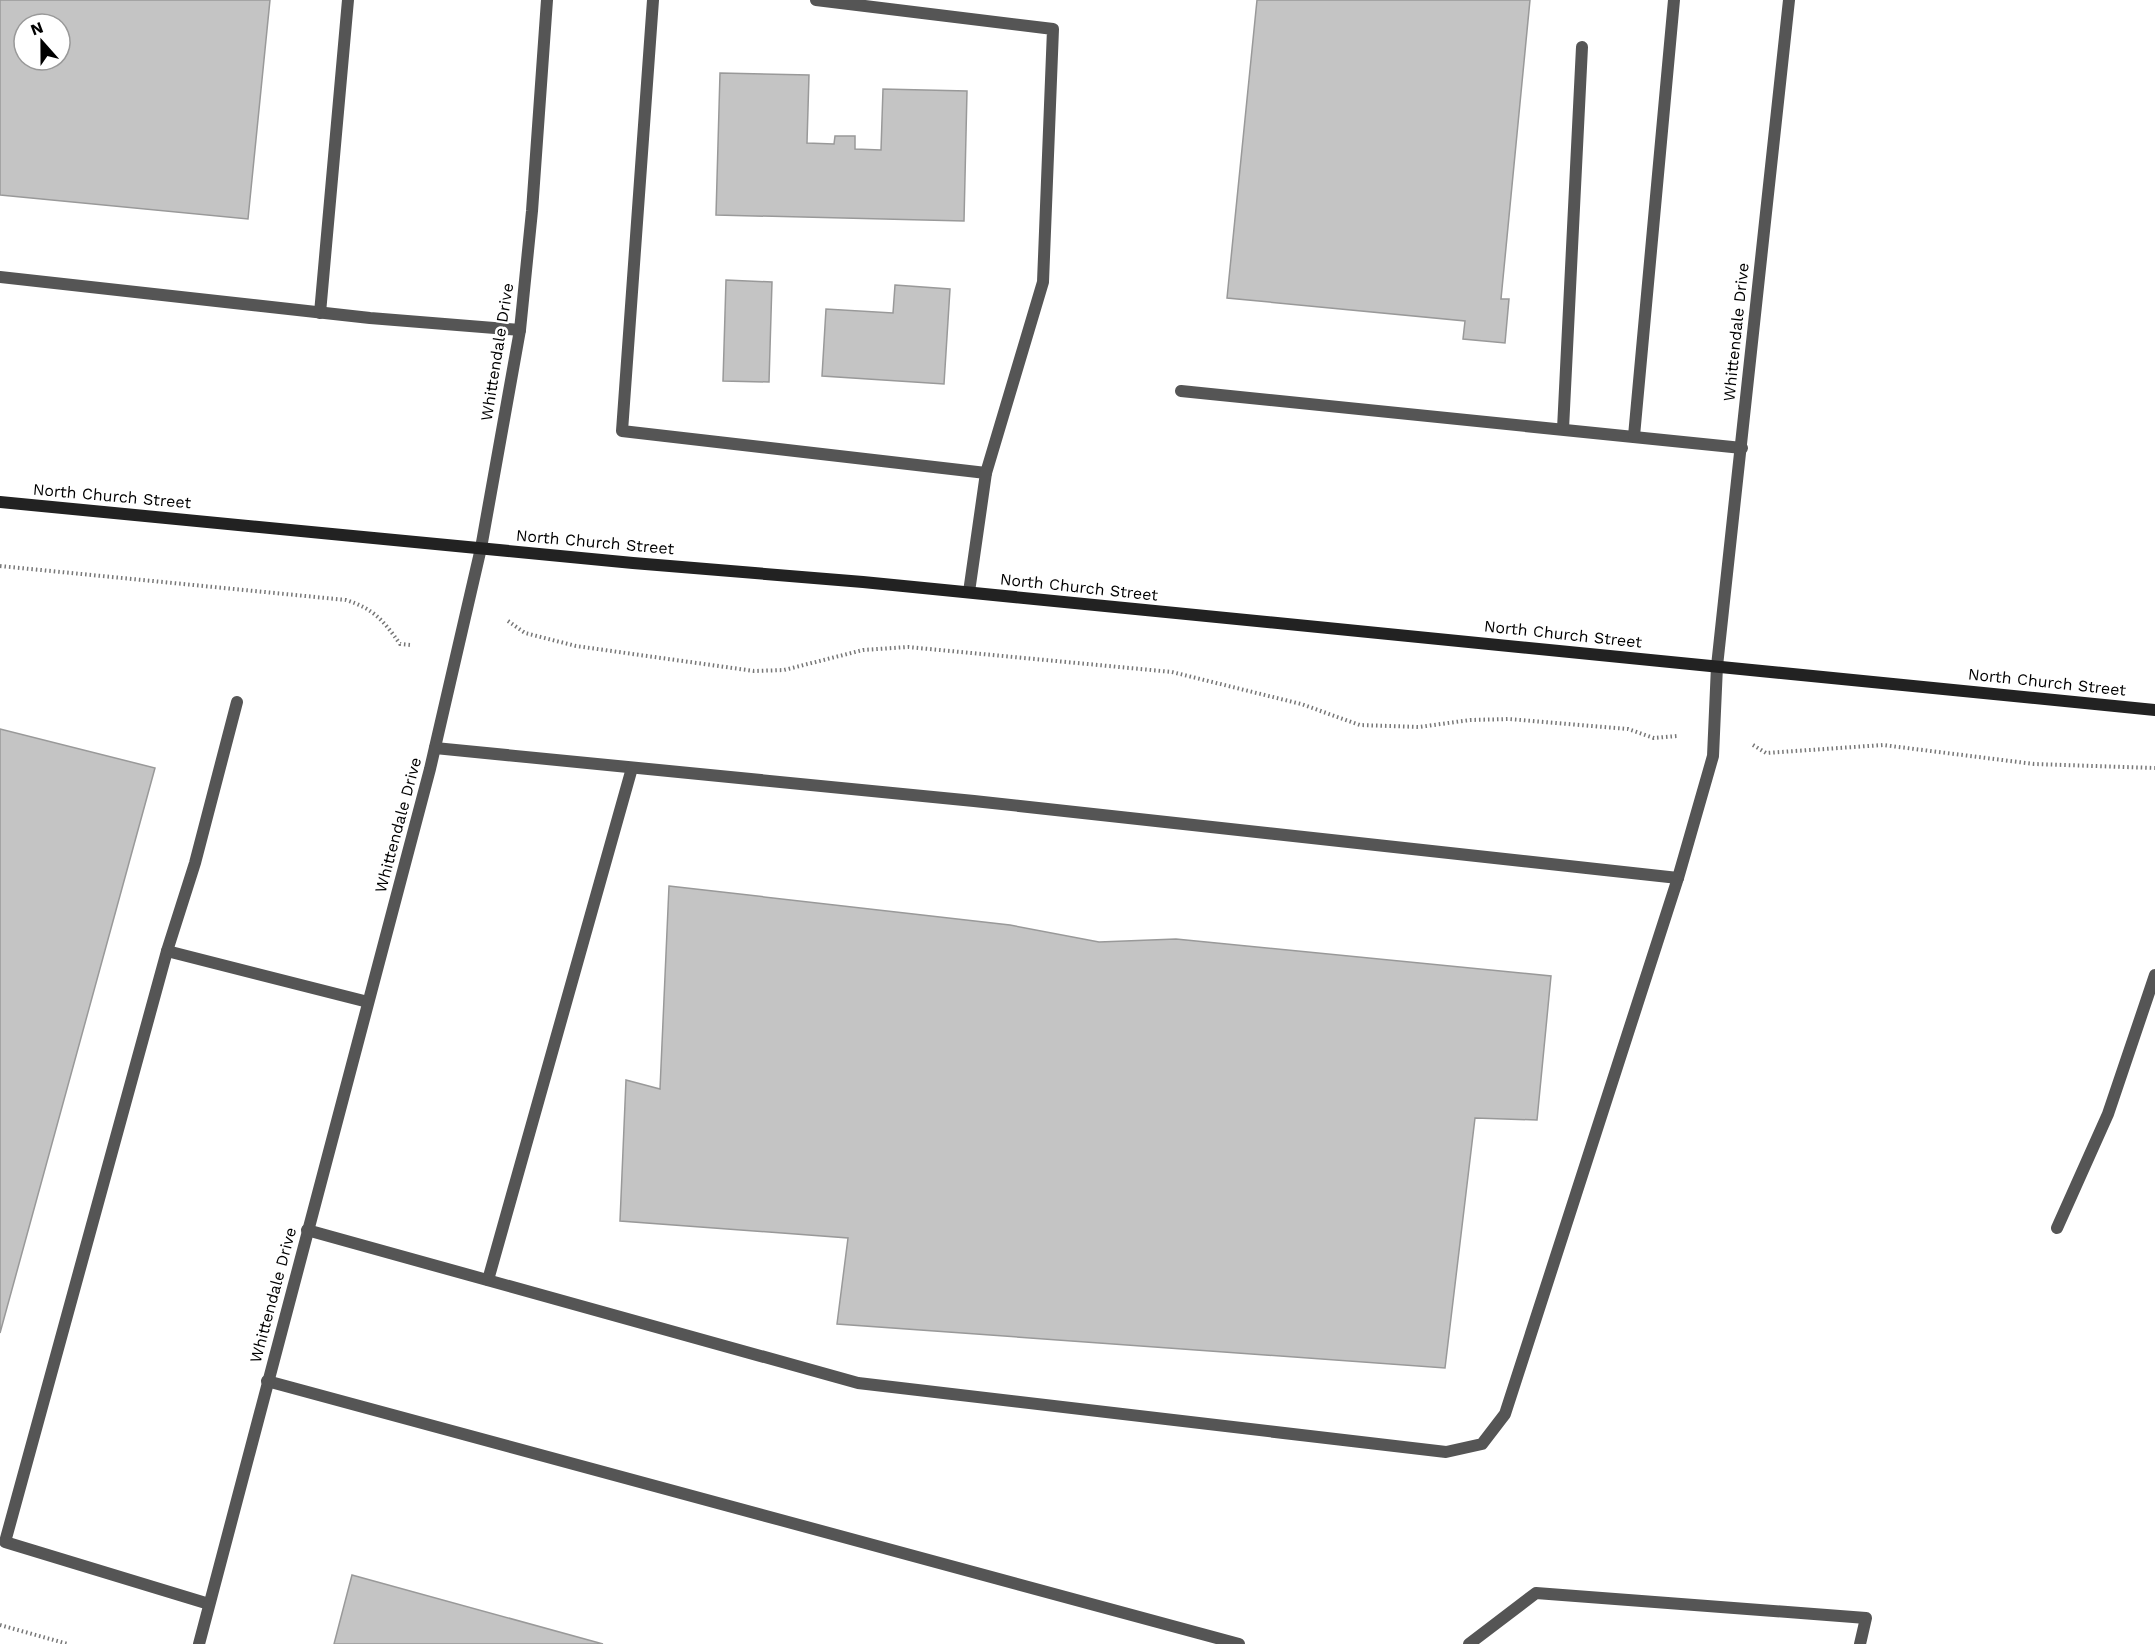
<svg xmlns="http://www.w3.org/2000/svg" width="2155" height="1644" viewBox="0 0 2155 1644" font-family="'Work Sans',sans-serif">
  <rect width="100%" height="100%" fill="#fff"/>
  <g fill="#c4c4c4" stroke="#999" stroke-width="1.5" fill-rule="evenodd">
    <path d="M0,0H270L248,219L0,195ZM24,24H60V60H24Z"/>
    <path d="M1257,0H1530L1501,299H1509L1505,343L1463,339L1465,321L1227,298Z"/>
    <path d="M720,73L809,75L807,143L834,144L835,136H855V149L881,150L883,89L967,91L964,221L716,215Z"/>
    <path d="M726,280L772,282L769,382L723,381Z"/>
    <path d="M895,285L950,289L944,384L822,376L826,309L893,313Z"/>
    <path d="M0,729L155,768L0,1333Z"/>
    <path d="M669,886L1010,925L1099,942L1176,939L1551,976L1537,1120L1475,1118L1445,1368L837,1324L848,1238L620,1221L626,1080L660,1089Z"/>
    <path d="M352,1575L603,1644H334Z"/>
  </g>
  <g fill="none" stroke-linecap="round" stroke-linejoin="round">
    <g stroke="#777" stroke-width="4" stroke-dasharray="1.5 3" stroke-linecap="butt">
      <path d="M0,566L346,600C374,609 383,620 400,644L411,645"/>
      <path d="M508,621L525,633L576,646L754,671L784,670L863,650L908,647L1172,672L1301,704L1360,725L1419,727L1470,720L1509,719L1628,729L1654,738L1677,736"/>
      <path d="M1753,745L1766,753L1883,745L2034,764L2155,768"/>
      <path d="M0,1625L68,1644"/>
    </g>
    <g stroke="#555" stroke-width="12">
      <path d="M653,0L622,431L986,473"/>
      <path d="M816,0L1053,29L1043,282L986,473L969,592"/>
      <path d="M0,277L370,318L520,330"/>
      <path d="M320,313L348,0"/>
      <path d="M1181,391L1742,448"/>
      <path d="M1563,429L1582,47"/>
      <path d="M1634,436L1674,0"/>
      <path d="M1678,878L1713,756L1717,666"/>
      <path d="M167,951L195,863L237,702"/>
      <path d="M2057,1228L2108,1114L2155,975"/>
      <path d="M307,1230L858,1383L1446,1452L1482,1444L1505,1414L1678,878L974,801L435,748"/>
      <path d="M488,1280L632,768"/>
      <path d="M267,1381L1239,1644"/>
      <path d="M209,1604L5,1542L167,951L368,1002"/>
      <path d="M1469,1644L1536,1593L1866,1618L1860,1644"/>
    </g>
    <g stroke="#555" stroke-width="12">
      <path d="M1717,666L1789,0"/>
      <path d="M199,1644L430,769L481,548L520,330L532,211L547,0"/>
    </g>
    <path stroke="#222" stroke-width="12" d="M0,502L633,563L863,582L2155,710"/>
  </g>
  <g text-anchor="middle" dominant-baseline="central" stroke-width="5" stroke-linejoin="round" paint-order="stroke">
    <g font-size="16" fill="#000" stroke="#fff">
      <text transform="translate(1736 332) rotate(-84)">Whittendale Drive</text>
      <text transform="translate(497 352) rotate(-81)">Whittendale Drive</text>
      <text transform="translate(112 496) rotate(5)">North Church Street</text>
      <text transform="translate(595 542) rotate(5)">North Church Street</text>
      <text transform="translate(1079 587) rotate(6)">North Church Street</text>
      <text transform="translate(1563 634) rotate(6)">North Church Street</text>
      <text transform="translate(2047 682) rotate(6)">North Church Street</text>
      <text transform="translate(398 825) rotate(-75)">Whittendale Drive</text>
      <text transform="translate(273 1295) rotate(-75)">Whittendale Drive</text>
    </g>
  </g>
  <g transform="translate(42 42) rotate(339)"><circle r="28" fill="#ffffff" stroke="#999999" stroke-width="1.5"/>
  <path d="M0-4.5L10 22L0 15L-10 22Z" fill="#000000"/>
  <text y="-9" font-size="16" font-weight="bold" text-anchor="middle" fill="#000000">N</text>
  </g>
</svg>
